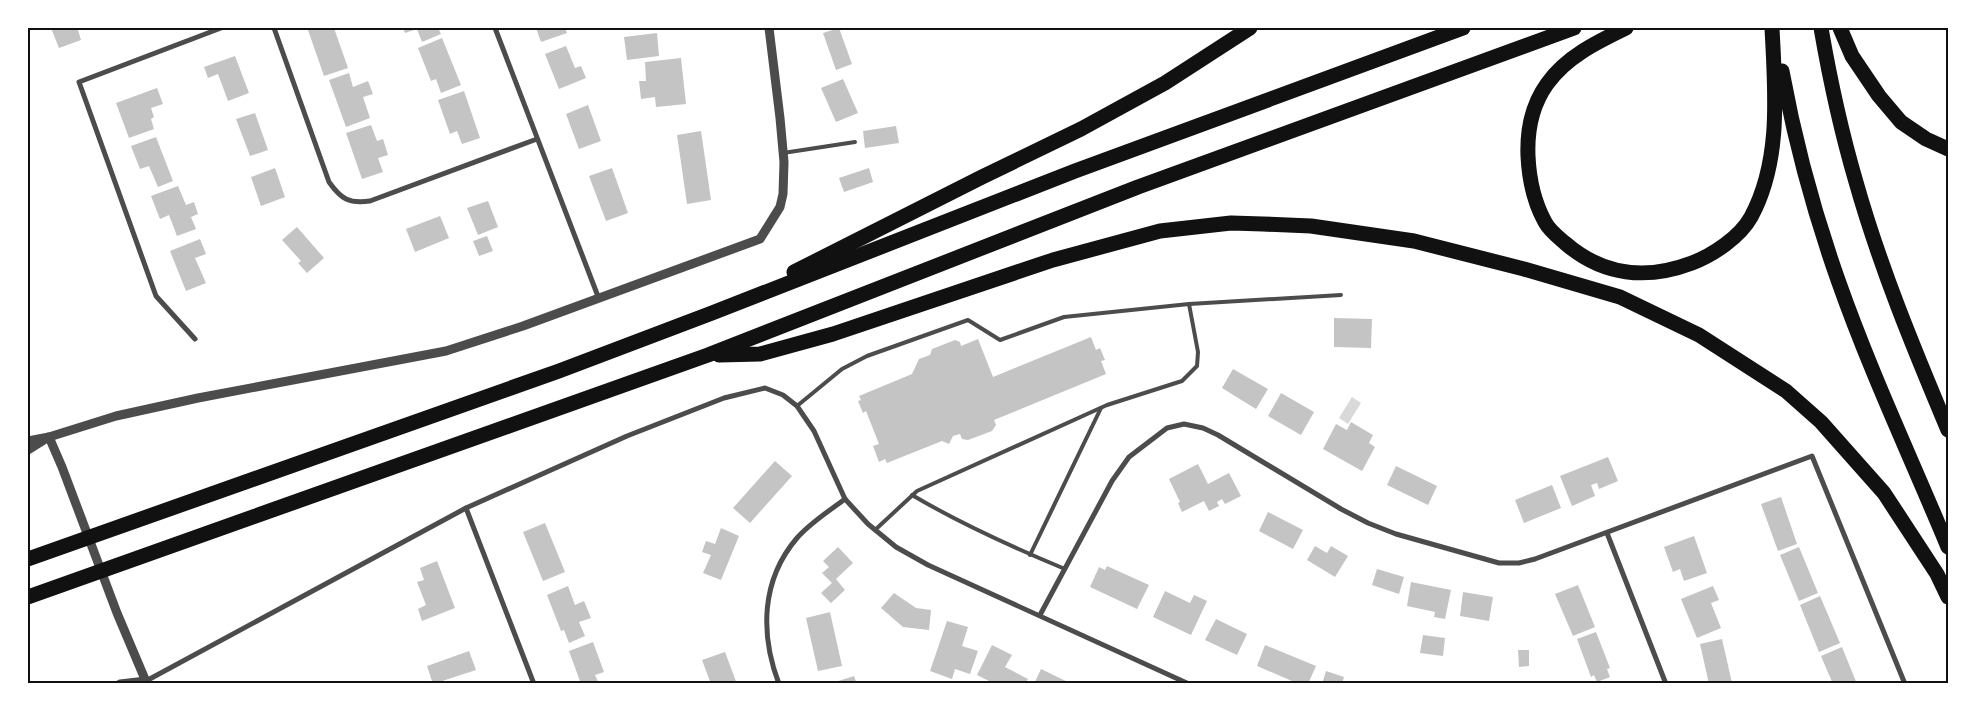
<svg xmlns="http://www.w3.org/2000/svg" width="1976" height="711" viewBox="0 0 1976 711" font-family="'Space Grotesk',sans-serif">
  <rect width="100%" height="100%" fill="#fff"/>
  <path fill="#d9d9d9" d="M1352,397L1361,403L1348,424L1339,418Z"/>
  <g fill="#c4c4c4">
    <path d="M51,28H83L78,30L81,40L59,48Z"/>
    <path d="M316,28H334L348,68L324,76L308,30Z"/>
    <path d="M403,28H438L441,34L422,42L417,29L405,33Z"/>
    <path d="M536,28H565L567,33L541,42Z"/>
    <path d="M839,28L852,64L836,70L823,33Z"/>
    <path d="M657,33L659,56L627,60L624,37Z"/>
    <path d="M442,38L461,85L441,93L436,79L431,81L418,48Z"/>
    <path d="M566,46L575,68L581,66L586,78L559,89L545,54Z"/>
    <path d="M235,56L249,93L228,101L218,74L208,78L204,67Z"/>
    <path d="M681,58L686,104L656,107L655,97L641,99L639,81H646L645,62Z"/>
    <path d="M349,73L353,87L368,81L373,94L363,97L370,118L346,127L329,80Z"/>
    <path d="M843,79L858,113L836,122L821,88Z"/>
    <path d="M157,88L163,104L151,108L154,117L151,119L154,129L129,138L116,103Z"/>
    <path d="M464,91L480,138L462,144L457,131L450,134L438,100Z"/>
    <path d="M588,105L601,141L579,149L566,114Z"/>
    <path d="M255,113L268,150L250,156L236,119Z"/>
    <path d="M371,125L377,141L383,139L388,155L378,158L383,172L362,179L346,133Z"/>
    <path d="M896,126L899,143L865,148L863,131Z"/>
    <path d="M701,131L711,200L687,204L677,135Z"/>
    <path d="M156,137L173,181L158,187L149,166L140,169L131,146Z"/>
    <path d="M275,168L285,197L261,206L251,177Z"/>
    <path d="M612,168L628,213L606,221L589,176Z"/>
    <path d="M869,168L873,182L844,192L839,178Z"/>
    <path d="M178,186L186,205L194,202L198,214L191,217L196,229L177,236L169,215L160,219L151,196Z"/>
    <path d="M488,201L498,227L478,235L467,208Z"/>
    <path d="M440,216L449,238L415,252L406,229Z"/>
    <path d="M297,227L324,258L307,273L298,263L301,261L282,240Z"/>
    <path d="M487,236L493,251L479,256L473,241Z"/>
    <path d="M200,239L206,254L195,258L206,283L186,291L170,251Z"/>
    <path d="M1334,318L1372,319L1371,348L1334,347Z"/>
    <path d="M1091,337L1096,350L1100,348L1105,360L1101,361L1106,374L994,420L996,425L992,431L968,440L962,439L960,434L953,436L949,444L942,441L887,463L885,459L879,462L873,446L879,444L866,411L863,413L858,401L861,400L859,396L912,374L919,359L930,355L932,349L955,340L960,342L961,346L978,339L993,377Z"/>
    <path d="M1233,369L1268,389L1256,409L1222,388Z"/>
    <path d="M1281,393L1314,412L1301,435L1268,416Z"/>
    <path d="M1351,422L1373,435L1369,443L1375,447L1362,471L1323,449L1336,424L1347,430Z"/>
    <path d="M1608,457L1618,481L1599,489L1597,483L1591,485L1595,496L1572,506L1560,476Z"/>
    <path d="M775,461L792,476L750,523L733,508Z"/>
    <path d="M1198,464L1208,484L1229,473L1241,496L1225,504L1222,499L1217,502L1219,506L1209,511L1204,501L1182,512L1178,503L1180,502L1169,479Z"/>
    <path d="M1396,466L1437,486L1428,505L1387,485Z"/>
    <path d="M1552,485L1561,508L1524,523L1515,500Z"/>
    <path d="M1781,497L1797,544L1778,551L1761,504Z"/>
    <path d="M1268,512L1303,530L1293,549L1259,531Z"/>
    <path d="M545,523L565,572L543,581L523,532Z"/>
    <path d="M721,528L739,536L721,580L703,573L711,555L702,552L706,541L715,544Z"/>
    <path d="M1694,536L1707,573L1684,581L1680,569L1673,572L1664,547Z"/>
    <path d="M1315,546L1327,553L1331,546L1348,556L1335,577L1307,560Z"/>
    <path d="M838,547L853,563L836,579L845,590L831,603L821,593L832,583L822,573L829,567L823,561Z"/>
    <path d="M1799,547L1818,593L1799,601L1780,555Z"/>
    <path d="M437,561L455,608L422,621L418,609L426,605L417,582L424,580L420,568Z"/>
    <path d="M1107,566L1149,585L1137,609L1090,587L1099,567L1105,570Z"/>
    <path d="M1377,569L1404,577L1399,594L1372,585Z"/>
    <path d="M1411,582L1451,590L1445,619L1434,617L1435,612L1407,606Z"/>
    <path d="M1578,585L1595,627L1573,636L1555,594Z"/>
    <path d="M568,586L575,605L584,601L591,618L579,622L585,636L569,643L564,630L561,631L547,595Z"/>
    <path d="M1713,586L1719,600L1711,603L1721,628L1697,638L1681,599Z"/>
    <path d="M1165,591L1190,603L1194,595L1207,601L1191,635L1153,617Z"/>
    <path d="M1463,592L1493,597L1489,621L1460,616Z"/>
    <path d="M894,593L916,608L931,610L929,630L903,627L881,608Z"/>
    <path d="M1820,596L1840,643L1819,652L1800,605Z"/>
    <path d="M830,612L842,666L818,671L806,618Z"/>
    <path d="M1216,619L1247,634L1237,655L1205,640Z"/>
    <path d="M947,621L968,627L962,646L978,651L970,674L955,669L952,679L930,671Z"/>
    <path d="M1596,632L1610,668L1607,669L1610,677L1597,682L1594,675L1591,677L1577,639Z"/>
    <path d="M1423,635L1445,638L1443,656L1420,653Z"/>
    <path d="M1722,639L1732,683L1709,684L1700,644Z"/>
    <path d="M593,642L604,672L595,675L599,684H581L569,651Z"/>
    <path d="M992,645L1012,655L1005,667L1028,679L1025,684H988L989,681L977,675Z"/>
    <path d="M1265,645L1316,666L1308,684H1299L1257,666Z"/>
    <path d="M1842,647L1857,684H1833L1821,656Z"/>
    <path d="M1518,650H1529V666L1519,667Z"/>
    <path d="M469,651L476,670L433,684L427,666Z"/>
    <path d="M725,652L737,684H711L702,660Z"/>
    <path d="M1041,669L1072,684H1034Z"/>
    <path d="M1326,671L1344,677L1342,684H1322Z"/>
    <path d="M854,676L857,684H832V683Z"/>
  </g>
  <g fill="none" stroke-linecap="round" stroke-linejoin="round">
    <g stroke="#4c4c4c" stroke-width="4">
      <path d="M783,153L855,142"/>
      <path d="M1189,304L1341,295"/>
      <path d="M797,406L842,369L867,356L968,320L1000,340L1064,317L1189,304L1198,352L1197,366L1182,381L1107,405L917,491L875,530"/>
      <path d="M912,495C961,524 1012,547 1065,569"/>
      <path d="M1030,555L1101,408"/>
    </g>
    <g stroke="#4c4c4c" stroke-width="5">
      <path d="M274,28L329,182C341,199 349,204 370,201L537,139"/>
      <path d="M495,28L599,299"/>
      <path d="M195,339L156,296L79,82L221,28"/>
      <path d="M466,508L534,684"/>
      <path d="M1607,533L1666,684"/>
      <path d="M1040,615L1112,481L1129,457L1167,428L1184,424L1203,428L1218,435L1341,509L1368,523L1396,534L1499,563H1519L1535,559L1812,456L1905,684"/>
      <path d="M146,681L466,508L627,436L724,398L765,388L783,395L797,406L814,431L845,499L868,524L896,547L928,565L1189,684"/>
      <path d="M779,684C760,634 761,580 797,538C810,523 829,511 845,499"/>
    </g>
    <g stroke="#4c4c4c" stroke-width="9">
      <path d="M49,437L62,467L117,613L147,684"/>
      <path d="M28,441L49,437L116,416L198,398L446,351L523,326L760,239L780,207L783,194L784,162L780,118L769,28"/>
      <path d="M28,450L44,440"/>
      <path d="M120,684L146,681"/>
    </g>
    <g stroke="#111" stroke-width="15">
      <path d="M1626,28C1597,42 1566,57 1547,84C1532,105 1527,131 1528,156C1529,178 1534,202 1545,222C1549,230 1558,237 1565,243C1603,276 1647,280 1692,263C1713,255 1740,237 1751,217C1782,160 1775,90 1772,28"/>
      <path d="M1821,28C1830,80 1841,131 1856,182C1880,267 1914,349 1948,430"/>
      <path d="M1840,28L1852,56L1879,96L1901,122L1926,139L1948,149"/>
      <path d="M1782,71C1795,142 1814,212 1838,280C1870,371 1911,458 1948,547"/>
      <path d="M794,272L982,177L1081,129L1165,83L1250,28"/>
      <path d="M719,355L760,354L833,334L1053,260L1160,231L1231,223L1263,224L1311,226L1414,241L1524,269L1620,297L1699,335L1786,391L1821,422L1884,493L1937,574L1948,597"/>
      <path d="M28,559L559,371L712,313L1075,171L1463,28"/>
      <path d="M28,597L708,355L1138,187L1574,28"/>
    </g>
  </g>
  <rect width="1976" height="711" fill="none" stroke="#ffffff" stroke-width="58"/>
  <rect x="29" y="29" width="1918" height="653" fill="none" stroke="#111" stroke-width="2"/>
</svg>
